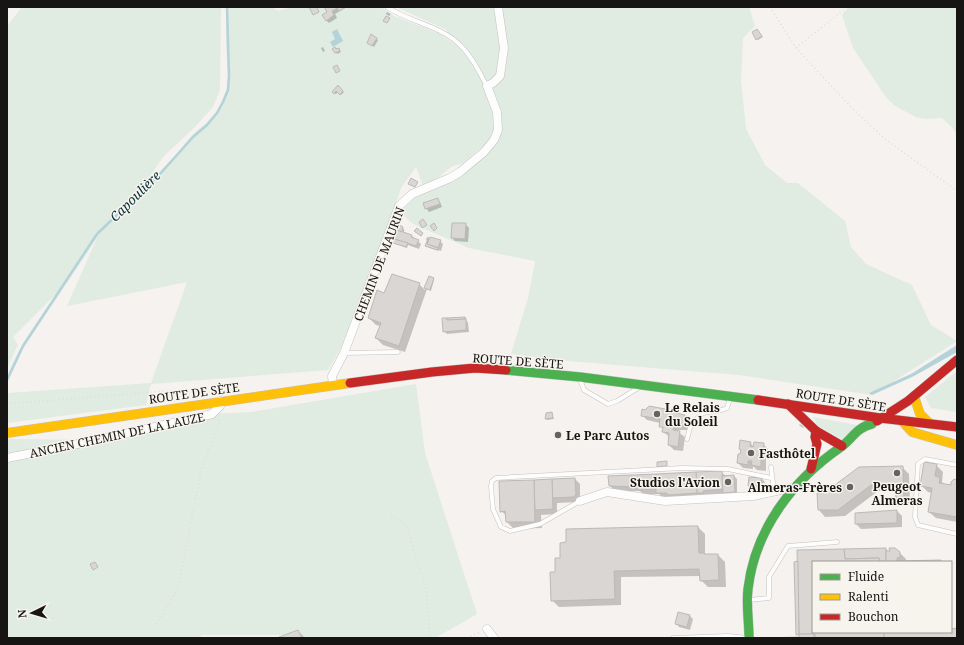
<svg xmlns="http://www.w3.org/2000/svg" width="964" height="645" viewBox="0 0 964 645" font-family="'Noto Serif',serif">
  <rect width="100%" height="100%" fill="#f5f2ef"/>
  <g fill="#e0ebe2" fill-rule="evenodd">
    <path d="M22,7H221L220,90L213,107L195,127L164,156L139,192L174,157L192,135L206,123L216,112L222,101L227,88L228,75L226,44V7H272L278,11L292,7H381L394,16L440,34L460,48L470,59L468,53L447,34V30L396,7H749L755,26L743,38L741,81L746,129L765,165L787,183H798L845,221L851,247L866,264L912,285L931,325L957,341L872,395L739,375L568,361L511,354L528,298L535,261L469,248L413,224L400,212L424,189L416,167L401,188L384,239L349,334L328,370L151,384L146,405L7,423V395L8,393L151,383L187,282L67,306L97,238L24,347L7,383C7,360 44,313 58,292L13,337L18,345L7,368V26ZM485,144L467,166L427,187L451,167L463,163Z"/>
    <path d="M849,7H957V135L952,127L942,118L925,119L916,117L895,106L886,97L853,48L842,15Z"/>
    <path d="M957,371V412L931,408L925,397Z"/>
    <path d="M416,384L425,453L477,614L435,638H302L298,630L284,635H202L199,638H7V439L98,440L212,414L251,412Z"/>
    <path d="M813,417L857,425L856,428L841,439L818,426Z"/>
  </g>
  <g fill="#b3d3d8">
    <path d="M337,29L343,41L333,47L330,42L335,39L332,32Z"/>
    <path d="M957,345V352L914,376L872,395L869,393L911,374Z"/>
  </g>
  <g fill="#0003">
    <path d="M325,7H347L335,14L337,18L329,23L326,20L328,12Z"/>
    <path d="M387,12L391,14L389,16L386,14Z"/>
    <path d="M757,30L763,37L758,40L757,39Z"/>
    <path d="M372,36L378,40L374,47L369,43Z"/>
    <path d="M323,47L325,51L323,52L321,48Z"/>
    <path d="M334,49L337,50L339,49L341,52L337,54Z"/>
    <path d="M338,86L344,92L341,95L338,92L336,94L333,92Z"/>
    <path d="M437,199L440,202L442,207L429,212L426,208Z"/>
    <path d="M465,224L469,228L468,242L455,241L452,238Z"/>
    <path d="M403,228L404,229L403,233L412,236L421,244L419,249L408,245L407,248L394,243Z"/>
    <path d="M427,237L440,241L443,244L441,251L439,250V251L428,247L426,246L429,242L426,240Z"/>
    <path d="M429,277L434,280L431,291L427,289L405,352L383,345L376,338L380,326L376,325L369,318L419,284L425,290Z"/>
    <path d="M465,318L468,323L469,332L447,334L444,331Z"/>
    <path d="M676,411L679,414L684,415L690,421L689,430H678V432L685,437L683,451L674,450L669,445L670,437L663,432L664,430L660,426V423L647,420L642,415Z"/>
    <path d="M551,413L554,419L547,420L546,419V414Z"/>
    <path d="M800,424L804,427L803,428L799,425Z"/>
    <path d="M750,443L754,447L763,444L768,449V457L766,458V471L757,470L753,466V469L743,468L738,463L741,455L742,451L740,449Z"/>
    <path d="M936,465L943,472L942,482L945,485L951,486L957,481V522L936,518L929,512L932,493L928,492L921,485Z"/>
    <path d="M902,467L909,474L910,505L904,506L897,499L896,491H878L845,516L825,517L819,510L825,494Z"/>
    <path d="M721,472L726,476H734L737,479V495L664,500L659,494L644,495L640,491H615L610,486Z"/>
    <path d="M575,479L580,484V500L578,502L557,503V514L541,515L542,528L514,529L507,522V516L501,511L500,482Z"/>
    <path d="M762,479L765,482V483H763L762,489L758,487L757,489L752,488L749,485Z"/>
    <path d="M897,511L902,516V527L861,529L856,524Z"/>
    <path d="M698,527L705,534V555H718L725,562L726,587H708L701,580V576L621,577V605L559,607L552,600L556,573L567,543Z"/>
    <path d="M886,549L889,552H899L906,559V562H942H813V632H951V630L957,629V638H779L800,637L797,634L795,562Z"/>
    <path d="M679,613L690,616L693,619L690,630L679,627L676,623Z"/>
    <path d="M298,631L305,638H280Z"/>
  </g>
  <g fill="none" stroke-linecap="round" stroke-linejoin="round">
    <path stroke="#b3d3d8" stroke-width="2.5" d="M7,380L23,346L97,234L160,174L193,137L207,125L217,113L223,102L228,90L229,76L227,7"/>
  </g>
  <g fill="#d9d6d4" stroke="#bcbab8">
    <path d="M309,7H317L319,12L313,15Z"/>
    <path d="M324,7H340L332,11L334,15L326,21L322,15L327,12Z"/>
    <path d="M340,7H346L339,11L337,8Z"/>
    <path d="M386,16L390,18L387,23L383,21Z"/>
    <path d="M757,29L762,36L756,40L752,32Z"/>
    <path d="M371,34L377,38L372,46L367,43Z"/>
    <path d="M335,47L336,49L339,48L340,51L335,53L332,49Z"/>
    <path d="M337,65L340,71L336,73L333,67Z"/>
    <path d="M338,85L343,91L340,95L336,91L334,94L332,92Z"/>
    <path d="M411,178L418,182L415,187L408,184Z"/>
    <path d="M438,198L440,204L425,209L423,203Z"/>
    <path d="M423,219L427,225L422,228L419,222Z"/>
    <path d="M434,223L437,228L434,231L430,226Z"/>
    <path d="M452,223H466L465,239L451,238Z"/>
    <path d="M397,225H399L394,239L393,238Z"/>
    <path d="M399,225L403,227L402,230H404L403,232L397,230Z"/>
    <path d="M417,228L423,233L421,236L414,231Z"/>
    <path d="M397,230L412,235L411,237L419,240L416,246L394,239Z"/>
    <path d="M430,237L441,240L438,248L427,244Z"/>
    <path d="M394,239L408,243L406,247L393,243Z"/>
    <path d="M427,241H428L427,244L438,248L437,250L425,246Z"/>
    <path d="M392,274L420,283L399,346L375,338L381,323L368,318L377,290L384,293Z"/>
    <path d="M429,276L434,278L430,290L424,288Z"/>
    <path d="M465,317L466,319L447,320L446,318Z"/>
    <path d="M442,318H446L447,320L466,319V330L443,332Z"/>
    <path d="M649,406L676,411V413L685,415V425L682,426L674,425L673,430L680,431L678,447L668,445L669,433L662,432L663,427H659L660,419L641,416L642,409L645,410Z"/>
    <path d="M552,412L553,418L545,419L546,413Z"/>
    <path d="M740,440L751,442L750,446L753,447L754,442L764,443L763,453H761V467L751,465L752,461H748V465L737,463L738,454H740L741,450L739,449Z"/>
    <path d="M761,453H766L765,457H761Z"/>
    <path d="M667,461V466L657,467V462Z"/>
    <path d="M924,462L937,464L935,476L938,477L940,479L939,483L951,485V482L954,479L957,480V517L928,512L932,488L920,486Z"/>
    <path d="M903,466L904,499H896L895,484L871,485L838,510H818L817,493H824L859,467Z"/>
    <path d="M722,471L723,489L703,491L704,493H697L696,472Z"/>
    <path d="M696,472L697,493L667,495V493H656V474Z"/>
    <path d="M656,474V489L638,490L637,487L609,486L608,476Z"/>
    <path d="M734,475L735,492L723,493L722,476Z"/>
    <path d="M749,477L762,478V481L760,480L759,486L755,485L754,487L748,486Z"/>
    <path d="M575,478L576,495L573,497L552,498V479Z"/>
    <path d="M552,479L553,509L535,510L534,480Z"/>
    <path d="M534,480L535,522H506L505,511L500,512L499,481Z"/>
    <path d="M897,510V523L855,524V513Z"/>
    <path d="M690,526H698L699,553H704V554H718L719,580L700,581L699,569L614,571L615,599L551,601L550,572H555V558H560V543L566,542V529Z"/>
    <path d="M886,548V562H880L879,558L845,559L844,549Z"/>
    <path d="M889,548H895L900,552V557L897,558V561L941,560V562H882H886V551H890Z"/>
    <path d="M844,549L845,559L879,558L880,562H813V632H884V638H815V634H799L797,550Z"/>
    <path d="M798,561L799,634L796,635L794,562Z"/>
    <path d="M95,562L98,567L93,570L90,564Z"/>
    <path d="M678,612L690,615L687,627L675,624Z"/>
    <path d="M957,628V638H884V632H951V629Z"/>
    <path d="M298,630L302,638H279V637Z"/>
    <path d="M799,634H814V638H766L799,637Z"/>
  </g>
  <g fill="none" stroke-linecap="round" stroke-linejoin="round">
    <g stroke="#c4c2c0" stroke-width="5">
      <g id="lane">
        <path d="M387,7C409,22 442,26 460,45C472,56 479,72 487,86"/>
        <path d="M344,353L398,352"/>
        <path d="M580,379L584,390L608,404L617,401L638,388"/>
        <path d="M687,439L691,424L703,413L722,410L727,408L730,399"/>
        <path d="M957,465L925,459L918,464L915,517L918,525L957,534"/>
        <path d="M771,467L774,491"/>
        <path d="M580,501L540,524L510,531L501,527L493,509L491,486L492,481L496,478L682,468L728,469L771,478"/>
        <path d="M749,600L769,598V577L788,546L837,542"/>
        <path d="M673,638L728,636L748,638"/>
      </g>
    </g>
    <g stroke="#c4c2c0" stroke-width="9">
      <g id="street">
        <path d="M333,385L332,376L344,353L399,206L412,194L450,178L460,172L484,152L494,140L498,130L497,112L487,86L493,83L500,76L504,48L498,7"/>
        <path d="M7,458L98,440L212,414L220,406V401"/>
        <path d="M580,501L607,492L665,501L753,496L795,487"/>
        <path d="M487,629L494,638"/>
      </g>
    </g>
    <g stroke="#c4c2c0" stroke-width="10">
      <g id="fast">
        <path d="M506,370L580,377L758,400"/>
        <path d="M749,638C749,622 746,605 748,589C755,529 793,480 841,447C852,439 857,427 872,424"/>
      </g>
    </g>
    <g stroke="#c4c2c0" stroke-width="10">
      <g id="slow">
        <path d="M914,396L920,414L930,424"/>
        <path d="M902,421L912,432L957,445"/>
        <path d="M7,433L350,383"/>
      </g>
    </g>
    <g stroke="#c4c2c0" stroke-width="10">
      <g id="jam">
        <path d="M350,383L432,372L475,368L506,370"/>
        <path d="M758,400L880,418L957,427"/>
        <path d="M788,404L816,431L815,437L817,444L811,469"/>
        <path d="M877,421L908,401L957,360"/>
        <path d="M816,431L842,446"/>
      </g>
    </g>
    <g stroke="#dedddb" stroke-width="1.5" stroke-dasharray="1 3" stroke-linecap="butt">
      <path d="M770,7L796,48L855,111L885,139L957,191"/>
      <path d="M796,48L847,7"/>
      <path d="M7,404L226,386L229,391"/>
      <path d="M391,514L406,525L426,588L430,635L431,638"/>
      <path d="M156,624L178,588L202,467L220,422L218,419"/>
      <path d="M467,638L480,632"/>
    </g>
    <use href="#lane" stroke="#fefdfd" stroke-width="4"/>
    <use href="#street" stroke="#fefdfd" stroke-width="8"/>
    <use href="#fast" stroke="#4caf50" stroke-width="9"/>
    <use href="#slow" stroke="#ffc107" stroke-width="9"/>
    <use href="#jam" stroke="#c62828" stroke-width="9"/>
  </g>
  <g fill="#656260" stroke="#f7f3ed" stroke-width="1.5">
    <circle cx="657" cy="414" r="4"/>
    <circle cx="558" cy="435" r="4"/>
    <circle cx="751" cy="453" r="4"/>
    <circle cx="897" cy="473" r="4"/>
    <circle cx="728" cy="482" r="4"/>
    <circle cx="850" cy="487" r="4"/>
  </g>
  <g text-anchor="middle" dominant-baseline="central" stroke-width="3" stroke-linejoin="round" paint-order="stroke">
    <g font-size="12" fill="#171513" stroke="#f7f3ed">
      <text transform="translate(379 264) rotate(-69)">CHEMIN DE MAURIN</text>
      <text transform="translate(518 361) rotate(4)">ROUTE DE SÈTE</text>
      <text transform="translate(194 393) rotate(-8)">ROUTE DE SÈTE</text>
      <text transform="translate(841 400) rotate(9)">ROUTE DE SÈTE</text>
      <text transform="translate(117 435) rotate(-12)">ANCIEN CHEMIN DE LA LAUZE</text>
    </g>
    <g font-size="12" font-weight="bold" fill="#171513" stroke="#f7f3ed" text-anchor="start">
      <text x="665" y="407">Le Relais<tspan x="665" dy="14">du Soleil</tspan></text>
      <text x="566" y="435">Le Parc Autos</text>
      <text x="759" y="453">Fasthôtel</text>
      <text x="720" y="482" text-anchor="end">Studios l'Avion</text>
      <text x="897" y="486" text-anchor="middle">Peugeot<tspan x="897" dy="14">Almeras</tspan></text>
      <text x="842" y="487" text-anchor="end">Almeras-Frères</text>
    </g>
    <g font-size="13" font-style="italic" fill="#023138" stroke="#f7f3ed">
      <text transform="translate(135 196) rotate(-45)">Capoulière</text>
    </g>
  </g>
  <rect width="964" height="645" fill="none" stroke="#171513" stroke-width="16"/>
  <rect x="812" y="561" width="140" height="72" fill="#f7f3ed" stroke="#9d9a96"/>
  <rect x="820" y="574" width="20" height="6" fill="#4caf50" stroke="#9d9a96"/>
  <text x="848" y="581" font-size="12" fill="#171513">Fluide</text>
  <rect x="820" y="594" width="20" height="6" fill="#ffc107" stroke="#9d9a96"/>
  <text x="848" y="601" font-size="12" fill="#171513">Ralenti</text>
  <rect x="820" y="614" width="20" height="6" fill="#c62828" stroke="#9d9a96"/>
  <text x="848" y="621" font-size="12" fill="#171513">Bouchon</text>
  <g transform="translate(32 613) rotate(265)" stroke="#f7f3ed" stroke-width="3" paint-order="stroke">
  <path d="M0-3L7 15L0 10L-7 15Z" fill="#171513"/>
  <text y="-6" font-size="11" font-weight="bold" text-anchor="middle" fill="#171513">N</text>
  </g>
</svg>
